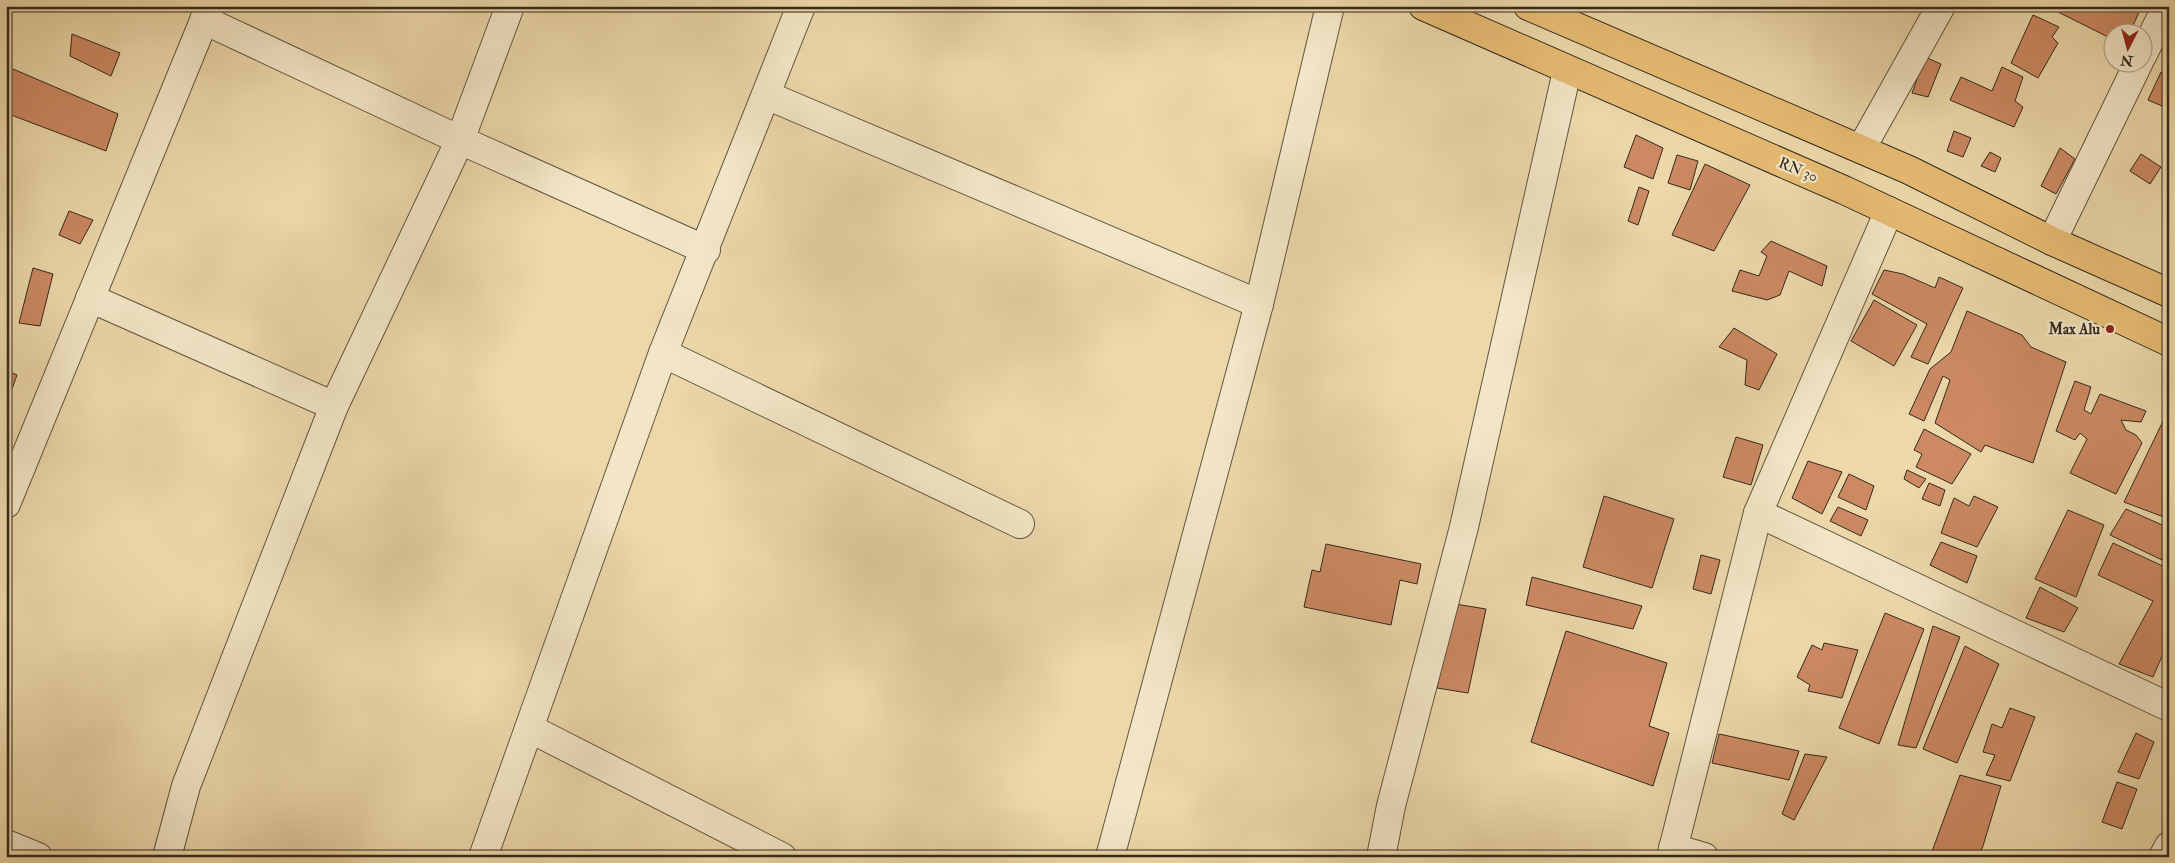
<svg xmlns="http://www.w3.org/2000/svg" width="2175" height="863" viewBox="0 0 2175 863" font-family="'IM FELL Double Pica',serif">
  <rect width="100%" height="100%" fill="#ecd8a9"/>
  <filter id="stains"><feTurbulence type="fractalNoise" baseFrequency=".004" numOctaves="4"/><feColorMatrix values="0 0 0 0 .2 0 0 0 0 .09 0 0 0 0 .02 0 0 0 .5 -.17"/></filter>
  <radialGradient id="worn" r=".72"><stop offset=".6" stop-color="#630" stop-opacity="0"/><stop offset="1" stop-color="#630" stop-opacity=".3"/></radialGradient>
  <g fill="#cc8962" stroke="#34291f">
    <path d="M2046,6H2142L2130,32H2112V39Z"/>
    <path d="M2033,15L2059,27L2052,37L2058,43L2038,78L2011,63Z"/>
    <path d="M72,34L120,53L111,76L70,56Z"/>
    <path d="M1925,57L1941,64L1928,97L1912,93Z"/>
    <path d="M6,66L118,114L106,151L6,113Z"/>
    <path d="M2002,67L2023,77L2015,101L2023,107L2014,127L1950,100L1961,77L1992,91Z"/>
    <path d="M2161,72L2169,76V109L2148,100Z"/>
    <path d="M1954,131L1971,138L1963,157L1947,151Z"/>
    <path d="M1636,135L1663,148L1653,179L1624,167Z"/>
    <path d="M2060,148L2075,159L2056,194L2041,186Z"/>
    <path d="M1990,152L2001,158L1995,172L1981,166Z"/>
    <path d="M2141,154L2161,167L2150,184L2130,171Z"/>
    <path d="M1677,155L1698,161L1690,190L1668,183Z"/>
    <path d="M1705,164L1750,185L1714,251L1672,235Z"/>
    <path d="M1639,187L1649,191L1638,225L1628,221Z"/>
    <path d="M69,211L93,220L80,244L59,235Z"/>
    <path d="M1771,241L1827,266L1822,286L1789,271L1780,295L1767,300L1732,291L1740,270L1759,276L1767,256L1761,252Z"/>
    <path d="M33,268L53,274L40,326L19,323Z"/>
    <path d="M1884,270L1903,274L1935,288L1939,277L1963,288L1928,364L1911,357L1927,324L1872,294Z"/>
    <path d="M1874,300L1917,325L1894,366L1851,341Z"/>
    <path d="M1967,311L2022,335L2031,347L2066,362L2033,463L1985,445L1981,452L1935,423L1950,380L1943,376L1924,421L1909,414L1930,369L1951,352Z"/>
    <path d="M1734,328L1777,354L1759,390L1745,385L1747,360L1719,347Z"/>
    <path d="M6,370L17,375L6,406Z"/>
    <path d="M2075,381L2091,387L2084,410L2091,414L2100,394L2146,411L2141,422L2121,420L2126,430L2136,435L2142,443L2116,494L2070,473L2087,439L2080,433L2075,440L2056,431Z"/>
    <path d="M2165,417L2169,418V519L2124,502Z"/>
    <path d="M1924,429L1971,454L1952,484L1916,467L1922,454L1914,450Z"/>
    <path d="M1736,437L1763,445L1751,485L1723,477Z"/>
    <path d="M1808,461L1842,472L1822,514L1792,498Z"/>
    <path d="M1907,470L1926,479L1919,488L1904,479Z"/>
    <path d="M1849,474L1874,486L1866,510L1838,497Z"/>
    <path d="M1929,483L1945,490L1940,506L1922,499Z"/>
    <path d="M1604,496L1674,519L1652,588L1583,567Z"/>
    <path d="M1974,496L1998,507L1977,547L1941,533L1954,498L1969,506Z"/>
    <path d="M1838,507L1868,520L1861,536L1830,521Z"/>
    <path d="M2126,509L2169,528V548L2162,560L2110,535Z"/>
    <path d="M2068,510L2104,525L2076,597L2035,579Z"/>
    <path d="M1941,542L1977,556L1967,583L1930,565Z"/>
    <path d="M2113,543L2167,568L2169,565V640L2153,677L2119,664L2153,601L2098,575Z"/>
    <path d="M1326,544L1421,564L1417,584L1400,580L1391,625L1304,607L1312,570L1320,572Z"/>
    <path d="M1701,555L1720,560L1711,594L1693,589Z"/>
    <path d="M1532,577L1642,606L1633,629L1526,605Z"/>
    <path d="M2040,587L2078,608L2064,632L2026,618Z"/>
    <path d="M1455,604L1486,609L1468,693L1437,688Z"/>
    <path d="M1885,613L1924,629L1879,744L1839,728Z"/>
    <path d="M1933,626L1960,637L1916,748L1898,745Z"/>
    <path d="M1566,631L1667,663L1649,726L1669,733L1653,786L1531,742Z"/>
    <path d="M1824,643L1858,650L1842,698L1808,691L1810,685L1797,677L1812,645L1822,650Z"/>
    <path d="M1965,646L1999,664L1957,763L1923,749Z"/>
    <path d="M2010,708L2035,717L2010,781L1986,775L1995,755L1983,752L1992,724L2002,728Z"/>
    <path d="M2136,733L2154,742L2139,779L2118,772Z"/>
    <path d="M1719,734L1799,751L1789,780L1712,763Z"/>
    <path d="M1805,754L1827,757L1794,820L1782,814Z"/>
    <path d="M1960,775L2001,786L1983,846L1978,857H1930Z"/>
    <path d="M2117,782L2137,789L2122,829L2102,822Z"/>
  </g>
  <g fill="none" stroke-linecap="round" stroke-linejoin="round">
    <g stroke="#625542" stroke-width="30">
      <g id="minor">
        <path d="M204,20L460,140L706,250"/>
        <path d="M2142,56L2167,6"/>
        <path d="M766,95L1259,304"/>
        <path d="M1861,149L1941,6"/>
        <path d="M2052,241L2139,62"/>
        <path d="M90,298L334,406"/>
        <path d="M663,353L1020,524"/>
        <path d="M6,504L210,6"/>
        <path d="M1758,513L2169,707"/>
        <path d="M529,728L782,857"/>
        <path d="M6,844L38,857"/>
        <path d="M1673,848L1704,857"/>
        <path d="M167,857L186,786L334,406L460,140L510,6"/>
        <path d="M483,857L663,353L801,6"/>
        <path d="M1110,857L1259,304L1330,6"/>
        <path d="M1381,857L1391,806L1464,527L1567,71"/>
        <path d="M1671,857L1758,513L1889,211"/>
        <path d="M2163,857L2169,846"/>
      </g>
    </g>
    <g stroke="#34291f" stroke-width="30">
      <g id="major">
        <path d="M1423,6L1844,190L2169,342"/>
        <path d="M1528,6L1909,170L2052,241L2169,293"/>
      </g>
    </g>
    <use href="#minor" stroke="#f3e6c7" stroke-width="28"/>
    <use href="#major" stroke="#e6bc74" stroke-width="28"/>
  </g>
  <circle fill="#8f2418" stroke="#f3e6c7" stroke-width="2" cx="2110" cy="329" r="5"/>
  <g text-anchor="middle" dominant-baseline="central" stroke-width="4.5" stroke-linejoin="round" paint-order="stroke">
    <g font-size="15" fill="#34291f" stroke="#f3e6c7">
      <text transform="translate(1798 170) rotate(23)">RN 30</text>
    </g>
    <g font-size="15" font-weight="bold" fill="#34291f" stroke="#f3e6c7" text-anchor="end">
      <text x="2100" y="329">Max Alu</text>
    </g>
  </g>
  <rect width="2175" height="863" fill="none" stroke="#ecd8a9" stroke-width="25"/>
  <rect x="8" y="8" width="2160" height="848" fill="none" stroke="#34291f" stroke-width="2.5"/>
  <rect x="12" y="12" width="2150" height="838" fill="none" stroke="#34291f"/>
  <g transform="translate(2128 48) rotate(186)"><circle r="24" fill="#f3e6c7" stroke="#a79a84"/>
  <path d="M0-4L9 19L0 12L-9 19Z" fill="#8f2418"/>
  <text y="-8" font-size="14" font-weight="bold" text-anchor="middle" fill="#34291f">N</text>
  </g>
  <rect width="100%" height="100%" filter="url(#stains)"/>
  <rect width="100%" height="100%" fill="url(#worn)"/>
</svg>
